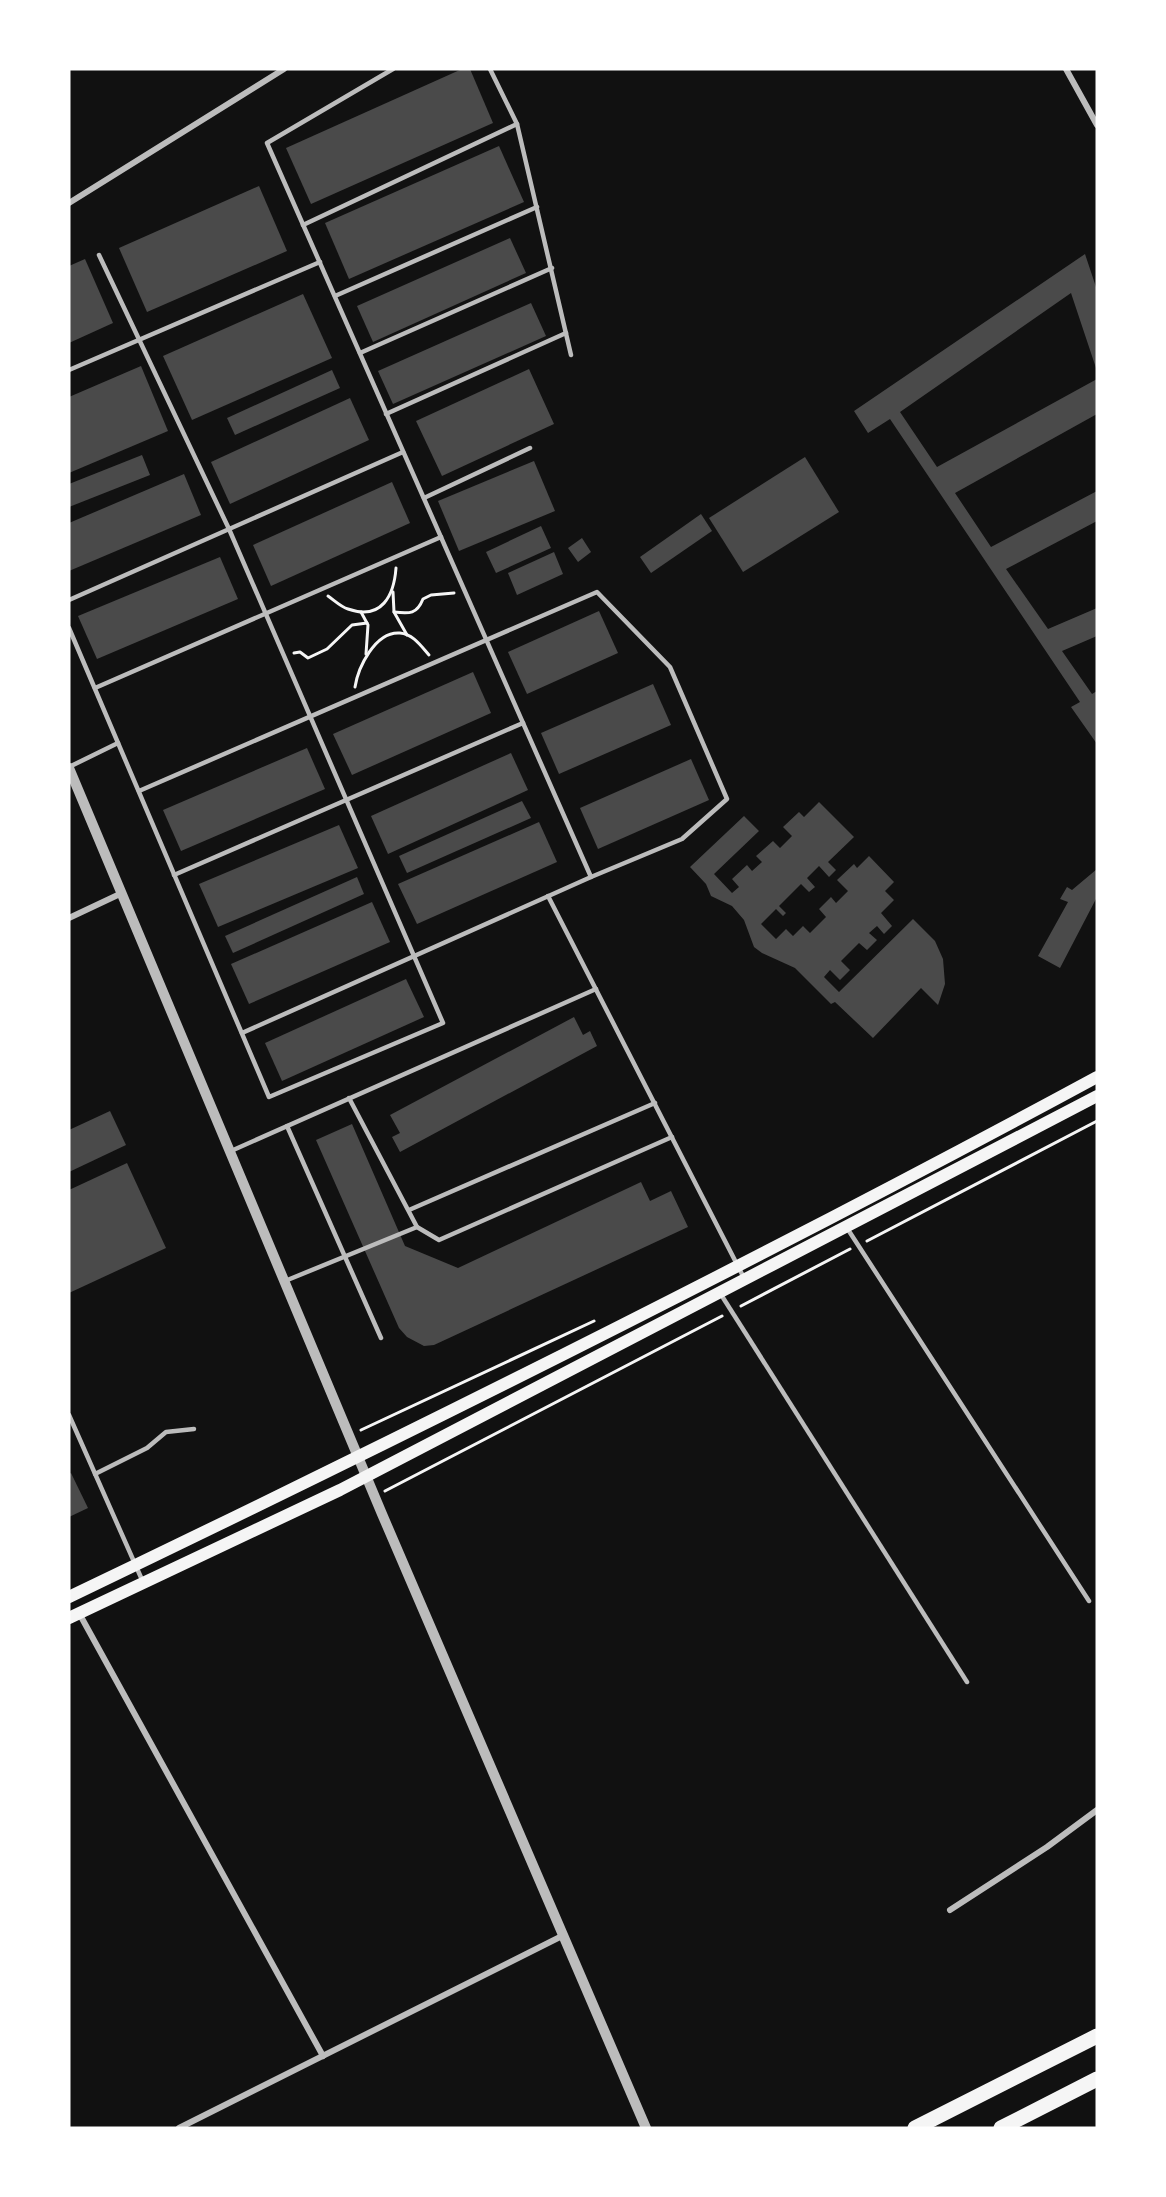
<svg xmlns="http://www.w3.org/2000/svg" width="1166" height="2197" viewBox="0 0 1166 2197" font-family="Georgia,serif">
  <rect width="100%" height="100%" fill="#111"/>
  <g fill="#4a4a4a">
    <path d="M462,69H470L493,123L311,204L286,148Z"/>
    <path d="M499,146L524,202L349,279L325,223Z"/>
    <path d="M259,186L287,251L147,312L119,248Z"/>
    <path d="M510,238L526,273L373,342L357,306Z"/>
    <path d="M1085,254L1097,290V371L1071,293L900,412L937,467L1097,379V414L955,493L991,547L1097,491V521L1006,569L1048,629L1097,608V636L1062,651L1092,694L1097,691V744L1071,707L1080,702L890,419L868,433L854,411Z"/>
    <path d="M85,259L113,323L69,343V266Z"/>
    <path d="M303,294L332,358L192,420L163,356Z"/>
    <path d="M531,303L546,336L393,404L378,371Z"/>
    <path d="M141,366L168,431L69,473V397Z"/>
    <path d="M529,369L554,424L442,476L416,421Z"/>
    <path d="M332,370L340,388L235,435L227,418Z"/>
    <path d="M350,398L369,440L230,504L211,462Z"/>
    <path d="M142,455L150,475L69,507V484Z"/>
    <path d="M805,457L839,512L743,572L709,518Z"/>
    <path d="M534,461L555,511L459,551L438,501Z"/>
    <path d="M184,474L201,515L69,571V523Z"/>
    <path d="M392,482L410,523L271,586L253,545Z"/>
    <path d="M701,514L712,531L651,573L640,557Z"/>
    <path d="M541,526L551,548L496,573L486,552Z"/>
    <path d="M582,538L591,552L578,562L568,548Z"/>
    <path d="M554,552L563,574L517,595L508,573Z"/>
    <path d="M220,557L238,599L97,659L78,616Z"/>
    <path d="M599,611L618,653L527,694L508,652Z"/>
    <path d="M473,672L491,713L352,775L333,734Z"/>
    <path d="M653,684L671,725L559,774L541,733Z"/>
    <path d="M307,748L325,789L181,851L163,810Z"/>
    <path d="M511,753L528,790L388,854L371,816Z"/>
    <path d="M691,759L709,800L598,849L580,808Z"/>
    <path d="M522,801L531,818L407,873L399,856Z"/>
    <path d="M819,802L854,837L828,862L836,870L829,877L819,866L807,878L815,887L809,892L801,884L779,906L786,913L783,916L776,909L761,924L776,939L786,929L793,936L803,926L810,933L826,917L819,909L831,897L836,903L848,891L837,880L854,864L857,868L869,856L894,882L885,891L894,900L881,913L892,926L884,934L877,926L869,933L877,940L867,950L859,943L841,961L850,970L840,980L830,970L824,977L839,992L913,919L935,941L943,959L945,984L938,1005L921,988L873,1038L835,1002L831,1004L795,968L762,953L754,947L744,920L732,906L711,896L706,884L690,867L744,816L759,831L714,874L732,893L739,887L732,879L747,865L752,871L762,862L756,856L773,841L780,848L792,836L783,827L799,812L804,817Z"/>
    <path d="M539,822L557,862L417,924L398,884Z"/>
    <path d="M339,825L358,868L218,927L199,884Z"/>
    <path d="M1097,869V897L1060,968L1038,956L1068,902L1060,899L1067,887L1072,890Z"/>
    <path d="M357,877L364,894L233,953L225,936Z"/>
    <path d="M372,902L390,942L249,1004L231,964Z"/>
    <path d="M406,979L424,1017L282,1081L265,1043Z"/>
    <path d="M574,1017L583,1035L590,1031L597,1046L400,1152L392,1137L400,1133L390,1115Z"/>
    <path d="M110,1111L126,1145L69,1172V1130Z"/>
    <path d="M352,1124L405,1246L458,1268L641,1182L650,1201L671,1191L688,1227L434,1345L424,1346L407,1337L399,1328L316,1140Z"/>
    <path d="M127,1163L166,1248L69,1293V1190Z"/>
    <path d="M71,1473L88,1508L69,1517V1474Z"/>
  </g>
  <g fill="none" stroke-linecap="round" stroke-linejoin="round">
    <g stroke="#f5f5f5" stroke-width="3">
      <path d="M393,592L394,612L407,635"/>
      <path d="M328,596C334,600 341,607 348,609C382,621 394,595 396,568"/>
      <path d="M361,612L368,625L366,654"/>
      <path d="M394,612C410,614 417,614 423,599L431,595L454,593"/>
      <path d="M294,653L300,652L308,658L327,649L352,625L367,623"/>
      <path d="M355,687C358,668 375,631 400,633C413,634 421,646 429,655"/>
      <path d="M867,1241L1097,1121"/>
      <path d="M741,1306L850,1249"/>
      <path d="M361,1430L594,1321"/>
      <path d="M385,1491L722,1316"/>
    </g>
    <g stroke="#bcbcbc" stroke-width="4.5">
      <path d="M393,69L267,143L591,877"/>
      <path d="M490,69L517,124L571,355"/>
      <path d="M303,225L517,124"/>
      <path d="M335,296L537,207"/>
      <path d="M360,353L552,268"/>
      <path d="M69,370L320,262"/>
      <path d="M386,414L566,333"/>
      <path d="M424,498L530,448"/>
      <path d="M69,600L403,452"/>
      <path d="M69,628L269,1097L443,1023L229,529L99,255"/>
      <path d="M95,688L441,537"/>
      <path d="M69,767L118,743"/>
      <path d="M139,791L597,592L670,667L727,799L682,839L591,877L242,1033"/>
      <path d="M174,875L523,723"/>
      <path d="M548,896L744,1278"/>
      <path d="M349,1098L417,1227L439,1240L672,1137"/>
      <path d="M287,1126L381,1338"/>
      <path d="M231,1151L596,989"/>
      <path d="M409,1210L655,1103"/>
      <path d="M847,1228L1089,1601"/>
      <path d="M285,1281L417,1227"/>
      <path d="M720,1293L967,1682"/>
      <path d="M69,1415L143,1582"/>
      <path d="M95,1474L147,1448L166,1432L194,1429"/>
    </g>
    <g stroke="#bcbcbc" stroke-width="6">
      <path d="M1066,69L1097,125"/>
      <path d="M69,203L284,69"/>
      <path d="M69,918L122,893"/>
      <path d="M79,1613L323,2056"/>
      <path d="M950,1910L1047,1847L1097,1810"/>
      <path d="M179,2128L562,1936"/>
    </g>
    <path stroke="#bcbcbc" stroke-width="10" d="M69,768L382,1514L646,2128"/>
    <g stroke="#f5f5f5" stroke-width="12">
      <path d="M69,1597C415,1431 759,1260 1097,1077"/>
      <path d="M69,1618L340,1490L1097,1096"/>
    </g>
    <g stroke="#f5f5f5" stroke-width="15">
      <path d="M915,2128L1097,2036"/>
      <path d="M1001,2128L1097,2079"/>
    </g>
  </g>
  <rect width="1166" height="2197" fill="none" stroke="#ffffff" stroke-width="141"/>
</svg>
